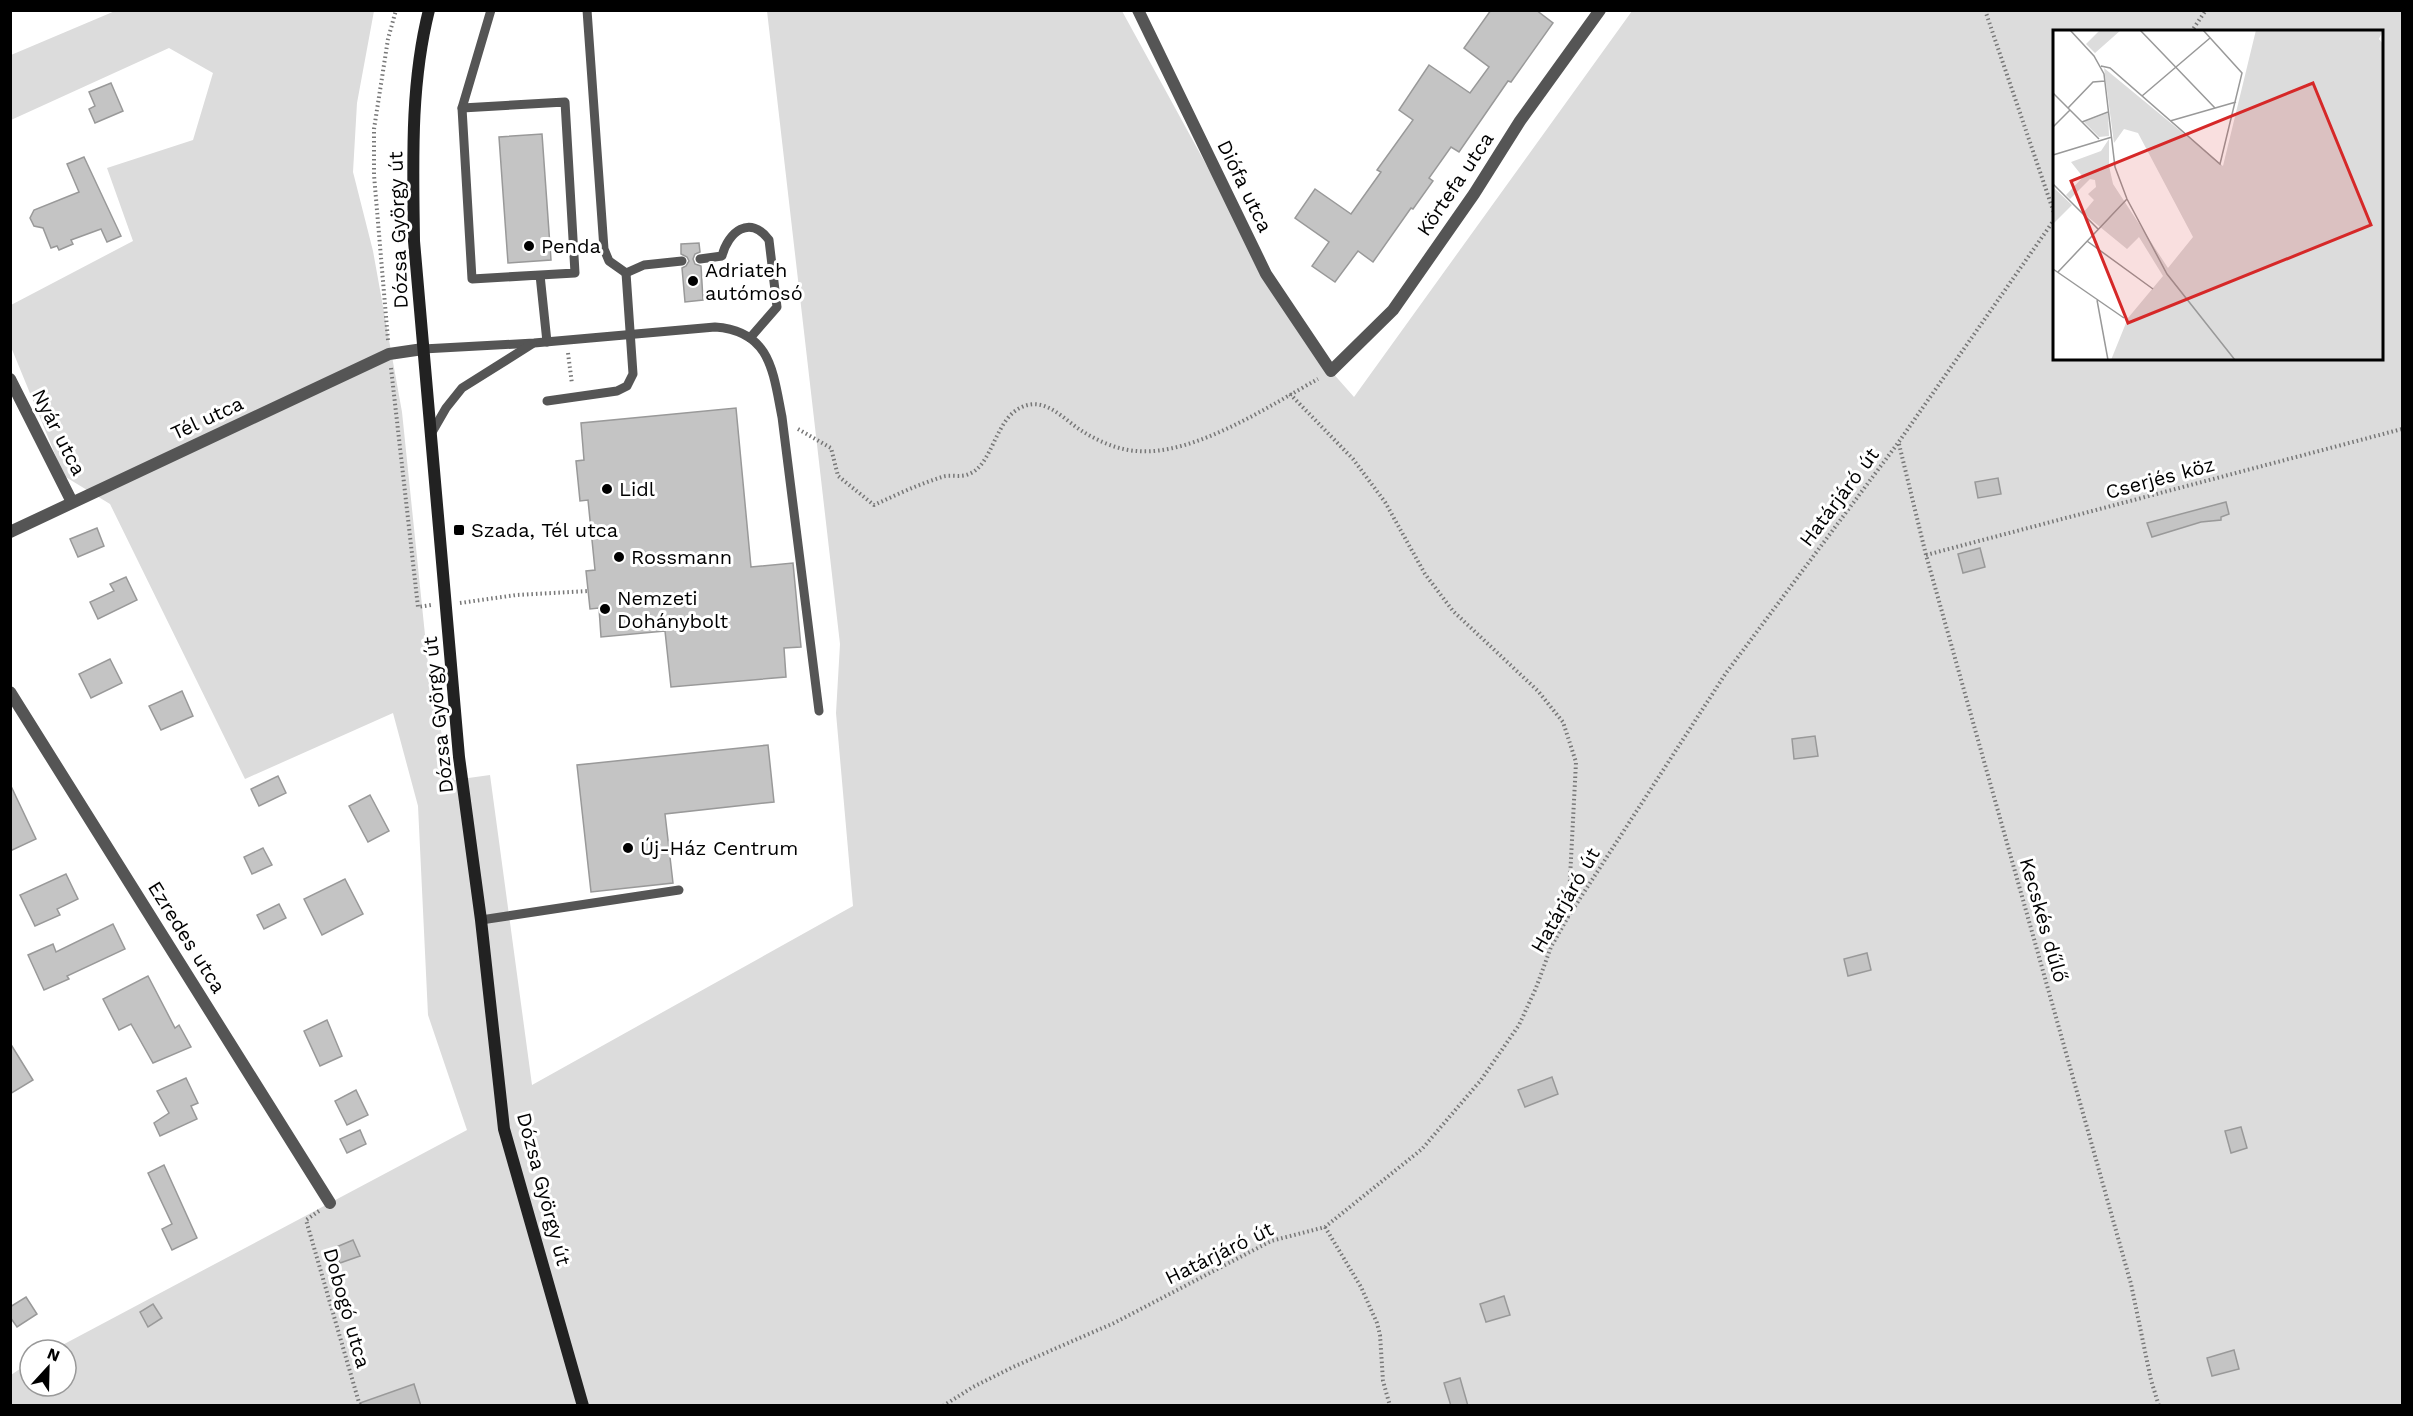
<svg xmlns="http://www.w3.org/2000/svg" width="2413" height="1416" viewBox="0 0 2413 1416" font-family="'Work Sans',sans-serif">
  <rect width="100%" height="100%" fill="#fff"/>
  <path fill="#dcdcdc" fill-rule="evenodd" d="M115,11H374L357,103L353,172L373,251L402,412L431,693L454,780L490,775L532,1085L853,906L836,713L840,644L767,11H1122L1266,274L1331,371L1354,397L1632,11H2402V1405L11,1406V1375L30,1362V1386H66V1350H53L467,1130L428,1015L418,806L393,713L245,779L110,504L64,476L11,347V305L133,241L107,168L193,140L213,73L169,48L11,120V55ZM2054,32H2382V358H2054Z"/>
  <g fill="#c4c4c4" stroke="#999" stroke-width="1.5">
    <path d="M1491,10H1536L1553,23L1511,82L1508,81L1459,152L1451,147L1429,178L1433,181L1413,209L1411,208L1373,262L1358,251L1335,282L1312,266L1329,242L1295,218L1315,189L1351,214L1381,172L1377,170L1413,120L1399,110L1429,65L1470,93L1489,67L1464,48Z"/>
    <path d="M111,83L123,111L95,123L89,109L95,106L89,92Z"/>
    <path d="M542,134L551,260L508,263L499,137Z"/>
    <path d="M84,157L121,236L107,242L101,229L71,240L73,244L59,250L57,246L51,248L43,228L34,226L30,218L34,210L79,192L67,164Z"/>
    <path d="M699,243L700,252L695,254L693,259L695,264L701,266L703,300L685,302L682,268L686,266L689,261L687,257L681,254V244Z"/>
    <path d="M736,408L751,567L793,563L801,647L784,648L786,677L671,687L665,631L601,637L599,608L590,609L586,571L595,570L588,500L580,501L576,461L584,460L581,423Z"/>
    <path d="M1998,478L2001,494L1978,498L1975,482Z"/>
    <path d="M2226,502L2229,514L2221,517V520L2201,522L2152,537L2147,523Z"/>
    <path d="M97,528L104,546L78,557L70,539Z"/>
    <path d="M1980,548L1985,567L1963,573L1958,554Z"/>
    <path d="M126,577L137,600L98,619L90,602L114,591L110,584Z"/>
    <path d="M110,659L122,683L91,698L79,674Z"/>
    <path d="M182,691L193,716L161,730L149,706Z"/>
    <path d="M1815,736L1818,756L1794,759L1792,739Z"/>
    <path d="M768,745L774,802L665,814L673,883L591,892L577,765Z"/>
    <path d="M278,776L286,793L259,806L251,789Z"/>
    <path d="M10,784L36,839L10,851Z"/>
    <path d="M370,795L389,831L368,842L349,806Z"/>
    <path d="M263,848L272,865L252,874L244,857Z"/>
    <path d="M66,874L78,899L57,909L60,915L35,926L20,895Z"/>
    <path d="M345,879L363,914L322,935L304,899Z"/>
    <path d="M279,904L286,918L264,929L257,915Z"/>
    <path d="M113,924L125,949L67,976L69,979L44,990L28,955L53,944L56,952Z"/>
    <path d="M1867,953L1871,970L1848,976L1844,959Z"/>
    <path d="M148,976L175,1028L179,1025L191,1047L153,1063L131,1024L119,1030L103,999Z"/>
    <path d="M327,1020L342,1056L320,1066L304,1031Z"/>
    <path d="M10,1043L33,1080L10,1094Z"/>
    <path d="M1552,1077L1558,1094L1525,1107L1518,1090Z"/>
    <path d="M186,1078L198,1103L191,1106L197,1119L160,1136L154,1123L169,1113L157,1091Z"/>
    <path d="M356,1090L368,1115L347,1125L335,1101Z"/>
    <path d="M2241,1127L2247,1148L2231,1153L2225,1131Z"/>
    <path d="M360,1130L366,1144L347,1153L340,1139Z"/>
    <path d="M164,1165L197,1238L172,1250L162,1229L172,1224L148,1173Z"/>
    <path d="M353,1240L360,1256L340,1263L334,1248Z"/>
    <path d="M1504,1296L1510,1315L1486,1322L1480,1304Z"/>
    <path d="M26,1297L37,1314L17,1327L10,1317V1307Z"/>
    <path d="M153,1304L162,1318L148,1327L140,1312Z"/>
    <path d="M2234,1350L2239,1369L2212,1376L2207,1358Z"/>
    <path d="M1460,1378L1468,1406H1451L1444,1383Z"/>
    <path d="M414,1384L421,1406H360V1403Z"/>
  </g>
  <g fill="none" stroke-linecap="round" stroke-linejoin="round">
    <g stroke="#777" stroke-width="4" stroke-dasharray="1.5 3" stroke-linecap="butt">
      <path d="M1985,10L2054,213"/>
      <path d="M2191,32L2206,10"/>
      <path d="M388,340L374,175V129L388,39L396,10"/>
      <path d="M568,353L572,384"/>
      <path d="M391,368L418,607L431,605"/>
      <path d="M1290,394L1353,459L1385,502L1425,574L1453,611L1538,691L1563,722L1576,762L1568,917"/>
      <path d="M798,429L831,448L838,476L874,505C896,495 919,484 942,477C950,474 961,478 969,474C993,465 995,418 1022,407C1046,396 1064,420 1082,431C1098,441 1118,450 1137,451C1194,456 1269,406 1318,379"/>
      <path d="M1899,444L1926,555L2131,1284L2151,1380L2159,1406"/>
      <path d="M1926,555L2402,429"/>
      <path d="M460,603L516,595L588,591"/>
      <path d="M319,1211L306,1220L360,1406"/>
      <path d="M1325,1227L1361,1287L1377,1323L1380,1335L1383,1381L1390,1406"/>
      <path d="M943,1406L973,1387L1013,1367L1114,1323L1271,1241L1325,1227L1422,1149L1481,1080L1519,1025L1536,988L1551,947L1568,917L1726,673L1898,443L2054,220"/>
    </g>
    <g stroke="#555" stroke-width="9">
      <path d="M587,10L604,249L609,261L626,273"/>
      <path d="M462,108L491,10"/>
      <path d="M700,259L722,256C728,232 750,214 769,240L777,307L750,338"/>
      <path d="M626,273L644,265L682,261"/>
      <path d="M540,275L472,279L462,108L565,102L575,273L540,275L547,342"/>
      <path d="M423,349L534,343L715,327C771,331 773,372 782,417L819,711"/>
      <path d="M547,401L617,391L627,386L633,374L626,273"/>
      <path d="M431,434L446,408L462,388L532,344"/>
      <path d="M481,920L679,890"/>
    </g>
    <g stroke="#555" stroke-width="12">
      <path d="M1138,10L1266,274L1331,371L1393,310L1474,194L1520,121L1600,10"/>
      <path d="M10,379L72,502"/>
      <path d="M10,532L389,354L423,349"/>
      <path d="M10,692L330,1203"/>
    </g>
    <path stroke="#222" stroke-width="12" d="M429,10C410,85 413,164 414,241L459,757L481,920L504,1129L583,1406"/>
  </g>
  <g fill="#000" stroke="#fff" stroke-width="2">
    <circle cx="529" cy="246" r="6"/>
    <circle cx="693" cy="281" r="6"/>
    <circle cx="607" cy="489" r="6"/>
    <rect x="453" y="524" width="12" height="12" rx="3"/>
    <circle cx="619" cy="557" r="6"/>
    <circle cx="605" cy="609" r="6"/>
    <circle cx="628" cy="848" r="6"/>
  </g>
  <g text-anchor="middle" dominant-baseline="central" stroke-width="6" stroke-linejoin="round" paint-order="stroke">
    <g font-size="20" fill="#000" stroke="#fff">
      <text transform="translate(1455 184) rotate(-56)">Körtefa utca</text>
      <text transform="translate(1245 186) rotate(64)">Diófa utca</text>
      <text transform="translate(398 230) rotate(-92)">Dózsa György út</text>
      <text transform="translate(207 418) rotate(-25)">Tél utca</text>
      <text transform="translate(59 432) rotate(63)">Nyár utca</text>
      <text transform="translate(2160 478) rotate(-15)">Cserjés köz</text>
      <text transform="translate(1839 497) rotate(-53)">Határjáró út</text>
      <text transform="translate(438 715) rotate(-96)">Dózsa György út</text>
      <text transform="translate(1565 900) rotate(-60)">Határjáró út</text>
      <text transform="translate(2044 920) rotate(74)">Kecskés dűlő</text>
      <text transform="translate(187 937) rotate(58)">Ezredes utca</text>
      <text transform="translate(544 1189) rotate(75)">Dózsa György út</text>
      <text transform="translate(1219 1253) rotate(-26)">Határjáró út</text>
      <text transform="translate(347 1308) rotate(74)">Dobogó utca</text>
    </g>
    <g font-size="20" fill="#000" stroke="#fff" text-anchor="start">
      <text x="541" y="246">Penda</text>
      <text x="705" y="270">Adriateh<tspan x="705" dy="23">autómosó</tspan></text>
      <text x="619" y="489">Lidl</text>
      <text x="471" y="530">Szada, Tél utca</text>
      <text x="631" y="557">Rossmann</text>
      <text x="617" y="598">Nemzeti<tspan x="617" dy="23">Dohánybolt</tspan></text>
      <text x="640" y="848">Új-Ház Centrum</text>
    </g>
  </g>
  <g transform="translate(2053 30)">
    <rect width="330" height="330" fill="#fff"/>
    <path d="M47,0H68L42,23L33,14ZM203,0H330L326,9L330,14V330H58L75,288L110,246L86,207L74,219L30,183L41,170L35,164L43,157L42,150L37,149L17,169L13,165L30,147L18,132L48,121L56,109V136L60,154L115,238L140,207L85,103L71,99L61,113L51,38L170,136ZM55,83L56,106L46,107L31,92ZM0,157L19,175L0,194Z" fill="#dcdcdc"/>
    <path fill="none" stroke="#999" stroke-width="1.5" d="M17,0L41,26L51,44L62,137L74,169L114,244L182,330M87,0L162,78M48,36L57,38L167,134L189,43L150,0M0,63L46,109M89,66L157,8M15,78L40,52L52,51M117,91L183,72M29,92L55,82M0,97L17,80M0,125L59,107M0,154L45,199M34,211L100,259M0,239L71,288M5,242L74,169M44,270L55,330"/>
    <path fill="#d62828" fill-opacity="0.15" stroke="#d62828" stroke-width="3" d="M260,53L318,195L75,293L18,151Z"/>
    <rect width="330" height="330" fill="none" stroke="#000" stroke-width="3"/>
  </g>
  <rect width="2413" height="1416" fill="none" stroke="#000000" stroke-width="24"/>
  <g transform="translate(48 1368) rotate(22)"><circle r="28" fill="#ffffff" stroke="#999999" stroke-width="1.5"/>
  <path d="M0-4.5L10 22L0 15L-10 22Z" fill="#000000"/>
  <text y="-9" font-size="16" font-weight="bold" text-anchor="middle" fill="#000000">N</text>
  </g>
</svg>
